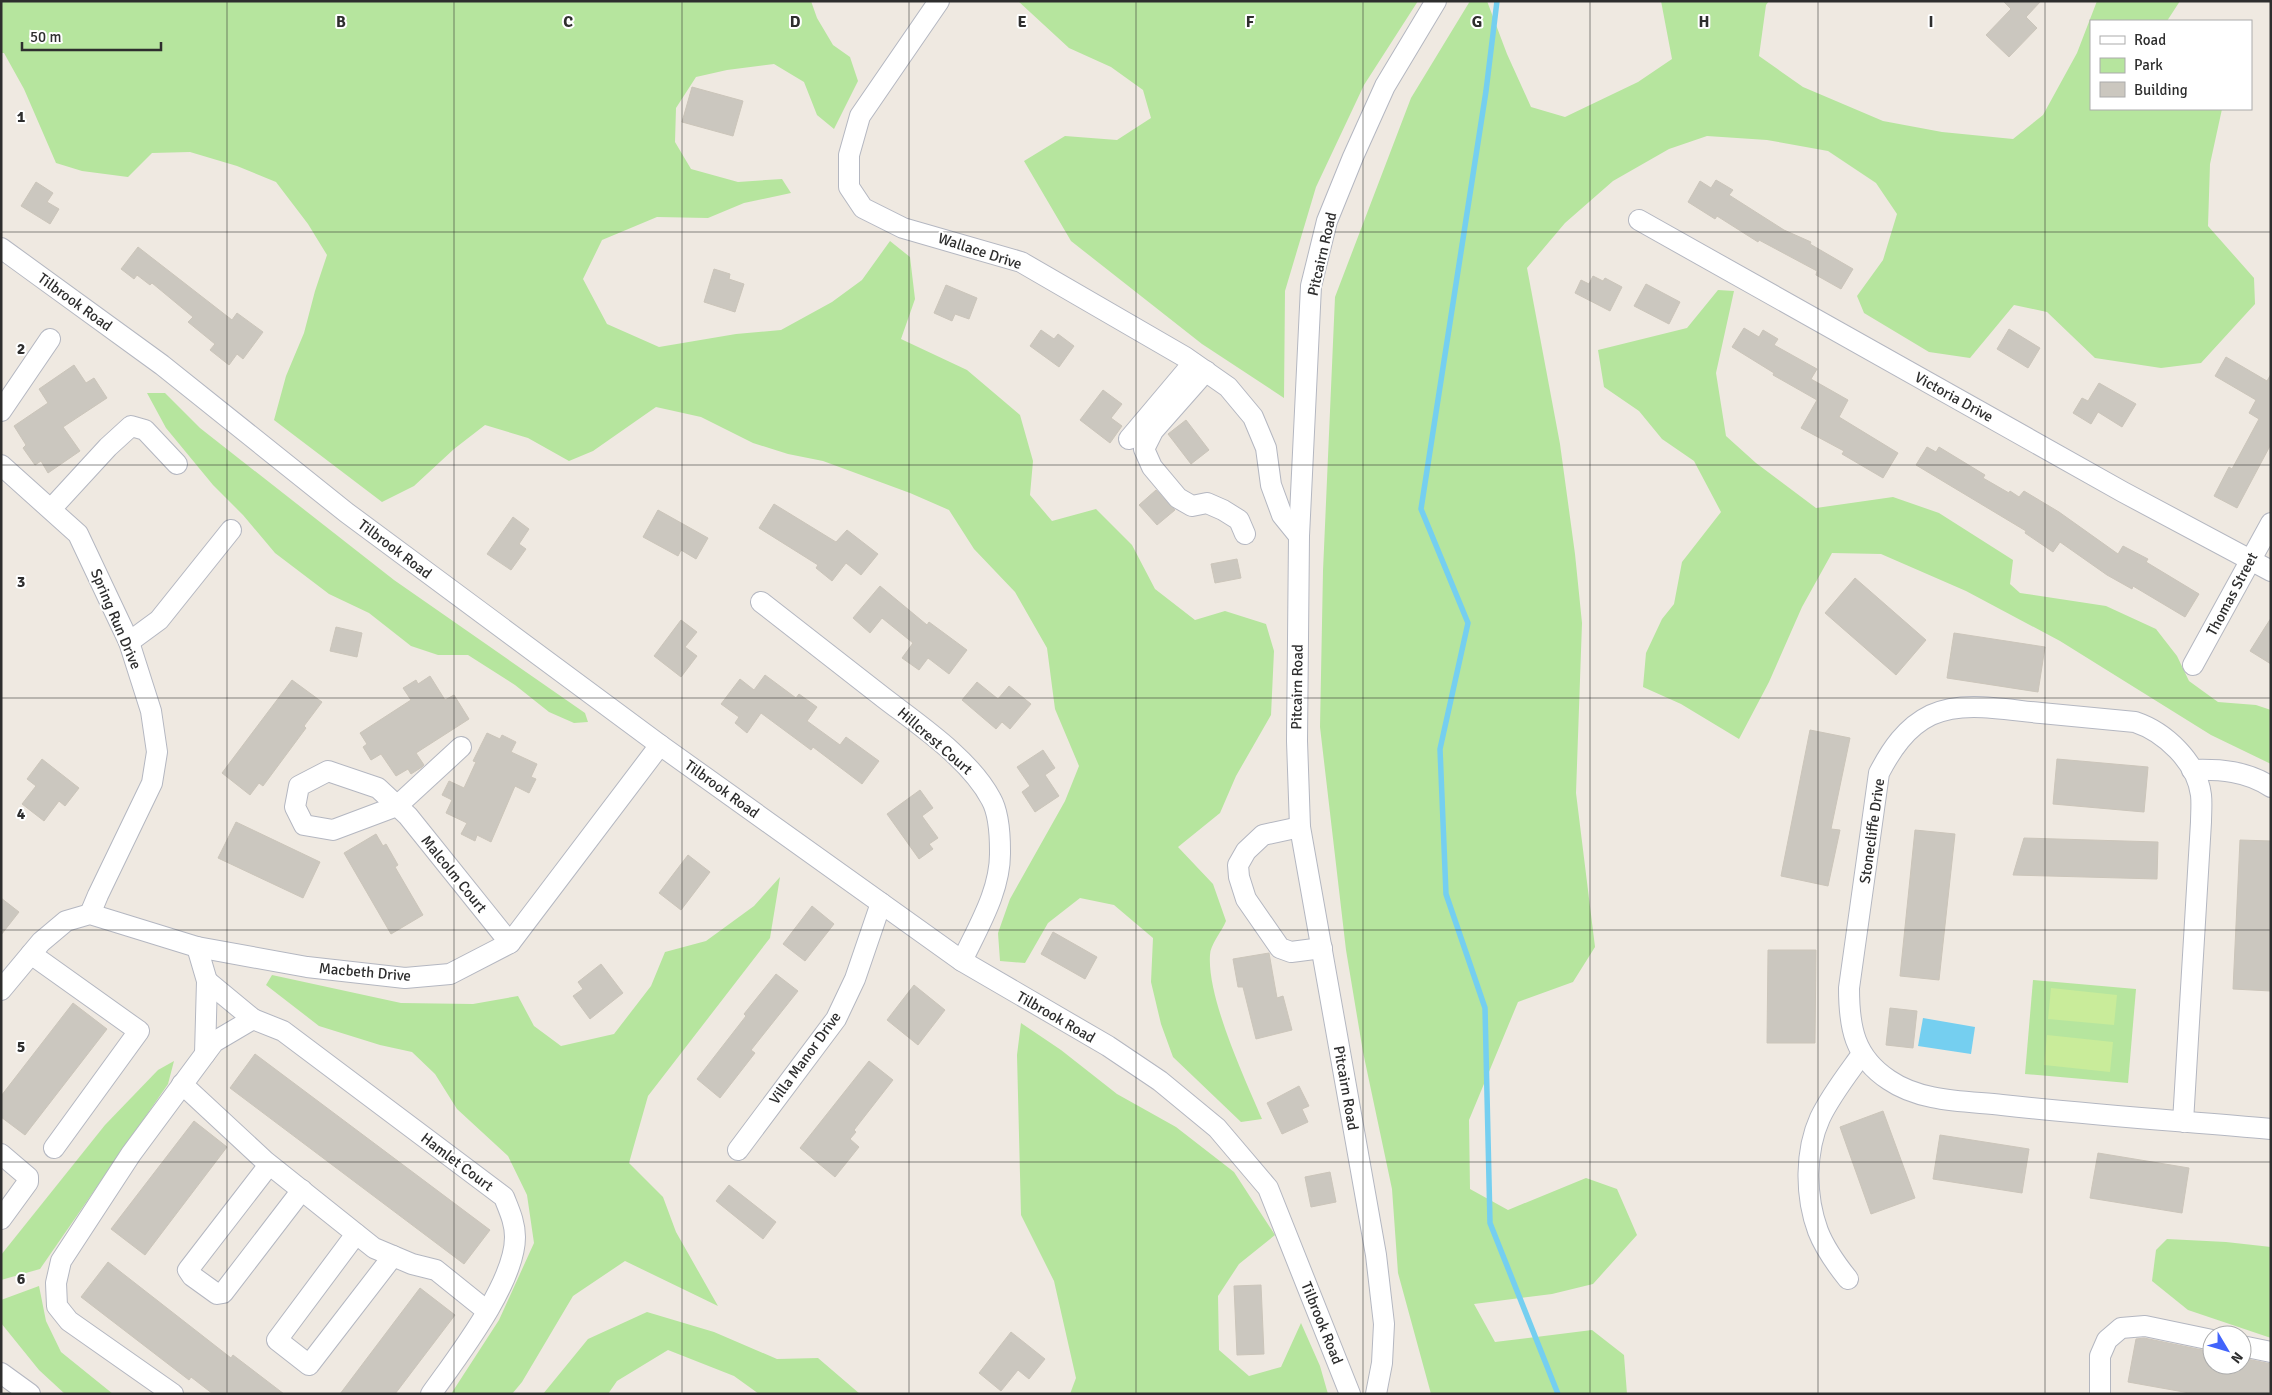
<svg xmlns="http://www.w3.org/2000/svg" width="2272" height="1395" viewBox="0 0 2272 1395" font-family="Signika,sans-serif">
  <rect width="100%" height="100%" fill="#efe9e1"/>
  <g fill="#b6e59e">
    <path d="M1,1H811L817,18L833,45L850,57L858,81L834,129L817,115L804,82L774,64L727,70L696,77L676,108L675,142L691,169L738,182L782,179L791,193L744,203L708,218L657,217L602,240L583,279L607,324L659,347L736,334L781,330L832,302L862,280L890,241L910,257L915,299L901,339L967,370L1020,415L1033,461L1030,495L1052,521L1096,509L1132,545L1155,589L1195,620L1225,611L1266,624L1274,651L1271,715L1236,776L1220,813L1178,847L1213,884L1226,921C1222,931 1210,945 1210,955C1207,998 1245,1079 1262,1119L1241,1122L1173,1057L1161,1024L1151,982L1153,938L1114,905L1080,898L1048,923L1025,963L1000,961L998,933L1010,899L1065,801L1079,766L1055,709L1047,648L1015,592L974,549L949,510L910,493L823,461L788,454L753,443L701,417L656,407L593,451L569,461L528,438L485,425L454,449L414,486L382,502L274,420L286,376L304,333L315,291L327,255L308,224L276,182L237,166L190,152L152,153L128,177L82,171L56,163L24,89L4,53H1Z"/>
    <path d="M1018,1H1418L1364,85L1316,187L1285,291L1284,398L1202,344L1071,241L1024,161L1065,136L1117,140L1151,118L1143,90L1111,67L1069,48Z"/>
    <path d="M1470,1H1487L1507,54L1531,107L1565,117L1638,82L1672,59L1661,1H1769L1766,5L1759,56L1803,87L1883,121L1942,132L2013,139L2043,115L2077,53L2097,1H2180L2167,21H2091V109H2222L2210,164L2208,226L2254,278L2255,304L2201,363L2161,368L2095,358L2047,312L2014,305L1970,358L1929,352L1864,313L1857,296L1883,260L1897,214L1876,183L1828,151L1767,140L1707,136L1669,149L1613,181L1565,223L1527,268L1560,444L1575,554L1582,623L1576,793L1595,947L1573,982L1518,1002L1469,1120L1470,1189L1508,1210L1586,1178L1617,1189L1637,1235L1593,1284L1552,1294L1474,1304L1495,1342L1592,1330L1624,1355L1627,1394H1431L1398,1273L1392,1189L1363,1052L1346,950L1320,727L1323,571L1335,297L1411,98Z"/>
    <path d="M1718,290L1734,291L1716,373L1726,436L1756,463L1816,508L1893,497L1939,513L2013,560L2010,584L2020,593L2106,606L2156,629L2177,656L2189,681L2218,702L2256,705L2271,710V764L2211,735L2060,641L1966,591L1881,554L1832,553L1802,607L1769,682L1739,739L1681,704L1643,687L1646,653L1662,619L1674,604L1682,562L1721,512L1694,461L1662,439L1639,411L1604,387L1598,350L1687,328Z"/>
    <path d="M147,393H165L200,428L394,580L585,713L588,722L574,723L549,712L515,685L468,655H438L411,646L369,613L329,594L275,553L243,515L213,485L166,428Z"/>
    <path d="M780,877L770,938L648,1096L629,1163L663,1197L676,1232L718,1306L625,1261L573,1296L522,1382L512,1394H451L499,1320L534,1243L527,1195L508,1156L457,1109L435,1074L412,1052L380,1045L319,1026L266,985L272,975L401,1003L473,1004L518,996L534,1026L561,1046L614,1034L651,986L665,952L706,941L754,906Z"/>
    <path d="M2033,980L2136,989L2128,1083L2025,1074Z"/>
    <path d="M1021,1023L1061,1050L1117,1094L1176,1127L1234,1172L1275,1235L1239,1264L1218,1296L1219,1350L1249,1376L1281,1367L1301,1323L1320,1366L1328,1394H1070L1076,1378L1054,1281L1021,1215L1017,1055Z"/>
    <path d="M174,1061L168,1084L40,1269L1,1280V1255L105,1125L158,1070Z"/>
    <path d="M2167,1239L2226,1242L2271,1247V1338L2188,1310L2152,1281L2156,1250Z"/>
    <path d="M39,1286L46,1321L61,1352L113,1394H65L39,1370L1,1323V1300Z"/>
    <path d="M647,1312L714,1332L777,1359L818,1358L860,1394H759L734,1376L668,1350L617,1381L608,1394H543L588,1339Z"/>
  </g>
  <g fill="#c9ec9a">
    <path d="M2051,988L2117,995L2114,1025L2048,1019Z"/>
    <path d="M2047,1035L2113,1042L2110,1072L2044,1065Z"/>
  </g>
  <path fill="#75cff0" d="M1923,1018L1975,1027L1971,1054L1918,1046Z"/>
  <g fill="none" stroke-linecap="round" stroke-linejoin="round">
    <path stroke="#75cff0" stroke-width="5.5" d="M1497,1L1486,91L1421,509L1468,623L1440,749L1446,894L1485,1008L1490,1223L1558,1394"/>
  </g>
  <g fill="#cbc7bf" stroke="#cbc5ba">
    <path d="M2003,1H2041L2026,17L2037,28L2009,57L1986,35L2011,9Z"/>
    <path d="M692,87L743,101L733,136L682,122Z"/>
    <path d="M1716,180L1733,190L1729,195L1784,230L1811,242L1810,244L1853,269L1841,289L1816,275L1817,271L1759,240L1758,242L1717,216L1715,219L1688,202L1700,181L1711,188Z"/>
    <path d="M36,182L53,193L47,202L59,209L50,224L21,206Z"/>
    <path d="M138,247L232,320L237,313L263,332L243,359L237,354L229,365L210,350L215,344L188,322L193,317L152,283L150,285L137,275L134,279L121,269Z"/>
    <path d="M714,269L730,274L729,279L744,284L735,312L704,302Z"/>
    <path d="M1593,276L1603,281L1605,278L1622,287L1610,311L1575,293L1581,280L1589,284Z"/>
    <path d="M1646,284L1680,302L1669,324L1634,306Z"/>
    <path d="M946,285L977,298L969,319L955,314L952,321L934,313Z"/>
    <path d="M1744,328L1759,337L1763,330L1778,339L1774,345L1817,369L1811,379L1848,400L1839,417L1898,453L1883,478L1842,454L1844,451L1801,428L1817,400L1773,375L1774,373L1732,347Z"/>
    <path d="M2009,329L2040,348L2028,368L1997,349Z"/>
    <path d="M1041,330L1054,339L1058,334L1074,346L1059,367L1030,346Z"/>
    <path d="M2226,357L2267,381L2271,374V444L2237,508L2214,496L2229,467L2232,469L2259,419L2249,413L2256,400L2215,376Z"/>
    <path d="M74,365L86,383L94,378L107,398L63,427L80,451L48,473L41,461L35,465L23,448L26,445L14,426L48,403L39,389Z"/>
    <path d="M2099,383L2136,404L2122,427L2098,412L2091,424L2073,413L2082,398L2088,401Z"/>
    <path d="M1103,390L1122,404L1111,418L1122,426L1110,443L1080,420Z"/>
    <path d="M1186,420L1209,450L1191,464L1168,434Z"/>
    <path d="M1927,447L1936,452L1939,447L1985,475L1983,478L2009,493L2010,491L2019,497L2024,491L2059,512L2118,554L2123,546L2148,559L2146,562L2199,594L2185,617L2133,586L2132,589L2107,575L2060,542L2053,552L2025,533L2026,531L1916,465Z"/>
    <path d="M1156,490L1175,510L1157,525L1139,505Z"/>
    <path d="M774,504L836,542L847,530L878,554L861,575L846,563L832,581L816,568L818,565L759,528Z"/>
    <path d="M658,510L708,538L696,559L681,550L678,556L643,537Z"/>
    <path d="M513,517L529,529L519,544L526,549L511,570L487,554Z"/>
    <path d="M1237,559L1241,578L1215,583L1211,564Z"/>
    <path d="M1855,578L1926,640L1896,675L1825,613Z"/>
    <path d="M880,586L927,625L929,622L967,650L949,674L928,658L919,670L902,658L913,643L882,618L870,633L853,618Z"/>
    <path d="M2271,618V664L2250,651Z"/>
    <path d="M681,620L697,632L685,647L697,656L681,677L654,656Z"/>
    <path d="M336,627L362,633L357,657L330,651Z"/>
    <path d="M1954,633L2045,647L2038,692L1947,678Z"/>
    <path d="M765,675L796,698L799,694L817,707L807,721L840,745L846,737L879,761L862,784L813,747L811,750L761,713L747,733L735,723L739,717L721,704L740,679L754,690Z"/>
    <path d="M430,676L445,700L454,695L469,719L416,753L424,765L422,767L411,774L408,769L396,776L381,754L371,760L363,747L367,744L360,733L411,700L403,688L416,680L418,684Z"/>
    <path d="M292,680L322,702L304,726L306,728L263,786L259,783L250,795L222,773Z"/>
    <path d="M977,682L998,699L1009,686L1031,704L1010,729L1002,722L996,729L962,700Z"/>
    <path d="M1810,730L1850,738L1831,829L1840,830L1828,886L1781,876Z"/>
    <path d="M487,733L500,739L502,735L516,742L511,752L537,764L531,777L536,779L529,793L515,786L491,842L477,835L475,841L461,834L467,823L446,813L452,800L442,795L449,781L464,788L476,762L473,761Z"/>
    <path d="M1043,750L1055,768L1045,775L1059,796L1035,812L1022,792L1030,786L1017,767Z"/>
    <path d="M42,759L79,788L65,806L59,801L44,821L22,804L36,786L27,779Z"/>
    <path d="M2057,759L2148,767L2144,812L2053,804Z"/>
    <path d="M920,790L933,808L922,816L938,838L929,844L933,849L919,859L887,814Z"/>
    <path d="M236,822L320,862L303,898L218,858Z"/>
    <path d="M1915,830L1955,834L1939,980L1900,976Z"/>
    <path d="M376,834L383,846L386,844L398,865L395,867L423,915L391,934L344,853Z"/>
    <path d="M2024,838L2158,842L2157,879L2013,875Z"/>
    <path d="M2240,840L2271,841V991L2233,989Z"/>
    <path d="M688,855L710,872L681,910L659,893Z"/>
    <path d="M1,898L19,912L1,935Z"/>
    <path d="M812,906L834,924L805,961L783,944Z"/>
    <path d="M1053,932L1097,957L1085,979L1041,954Z"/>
    <path d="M1768,950H1816L1815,1043H1767Z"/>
    <path d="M1269,953L1277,998L1283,996L1292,1030L1256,1039L1243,987H1238L1233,959Z"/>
    <path d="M601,964L623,993L590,1019L573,996L583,989L578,982Z"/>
    <path d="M776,974L798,991L751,1050L755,1053L720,1098L697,1079L746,1016L744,1014Z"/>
    <path d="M914,985L945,1010L918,1045L887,1020Z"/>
    <path d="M73,1003L107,1029L25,1135L1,1117V1096Z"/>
    <path d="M1890,1008L1917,1011L1913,1048L1886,1045Z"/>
    <path d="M255,1054L490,1230L464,1264L230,1088Z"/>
    <path d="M869,1061L893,1080L854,1130L856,1132L850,1139L859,1147L835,1177L800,1148Z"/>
    <path d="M1299,1086L1309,1106L1302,1109L1308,1122L1282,1134L1267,1103Z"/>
    <path d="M1883,1111L1915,1198L1871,1214L1840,1127Z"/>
    <path d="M194,1121L227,1147L145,1255L111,1229Z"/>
    <path d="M1940,1135L2029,1149L2022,1193L1933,1179Z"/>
    <path d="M2098,1153L2189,1168L2182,1213L2090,1198Z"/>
    <path d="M1330,1172L1336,1202L1311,1207L1305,1177Z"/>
    <path d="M729,1185L776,1222L763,1239L716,1201Z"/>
    <path d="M108,1262L231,1358L233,1355L284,1394H213L191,1377L189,1380L81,1297Z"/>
    <path d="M1261,1285L1264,1354L1237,1355L1234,1286Z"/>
    <path d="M420,1288L455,1315L395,1394H340Z"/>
    <path d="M1011,1332L1045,1359L1029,1379L1018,1370L1001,1391L979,1373Z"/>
    <path d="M2144,1338L2212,1352V1365H2242V1358L2271,1364V1394H2195L2128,1382L2136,1339Z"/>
  </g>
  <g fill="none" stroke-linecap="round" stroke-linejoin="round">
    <g stroke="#b4b7c1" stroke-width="22">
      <g id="minor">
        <path d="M939,1L860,116L849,155V187L863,208L903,228L1021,262L1185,357L1228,387L1253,417L1266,448L1271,485L1282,515L1299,536"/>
        <path d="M1639,220L2123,492L2271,571"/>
        <path d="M1,248L162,365L347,513L660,745L962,961L1108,1046L1160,1081L1217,1128L1268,1188L1350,1394"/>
        <path d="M1206,371L1153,431L1144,449L1152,467L1178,498L1192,506L1207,503L1223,510L1239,520L1245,534"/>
        <path d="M1,411L50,339"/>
        <path d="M1129,439L1193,363"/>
        <path d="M1,465L78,534L129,642L151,711L157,752L152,783L98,895L90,914"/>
        <path d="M51,509L108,447L131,426L145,430L177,464"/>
        <path d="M761,602C802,634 843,666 884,698C919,725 970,759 991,799C999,813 1000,835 1000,851C1001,890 978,927 962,961"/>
        <path d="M129,642L159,620L231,530"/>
        <path d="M2193,665L2271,523"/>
        <path d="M461,747L397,806L333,830L304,825L295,807L299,786L328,771L378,788L408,816L510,943"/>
        <path d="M2192,770C2220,769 2247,771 2271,787"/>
        <path d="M1300,827L1263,835L1246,851L1238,865L1239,877L1246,899L1280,948L1291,952L1322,948"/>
        <path d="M197,947L207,981L205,1054"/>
        <path d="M31,954L139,1031L54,1148"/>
        <path d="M207,981L253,1019"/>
        <path d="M1,990L41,942L66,921L90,914L197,947L307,967L405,978L450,974L510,943L660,745"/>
        <path d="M182,1084L265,1161L374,1248L412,1264L436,1270L487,1311"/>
        <path d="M2183,1122L2201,822C2201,814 2202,804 2201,795C2197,762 2165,732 2135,722C2104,719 2072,716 2041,713C2006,710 1964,700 1931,715C1906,727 1891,750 1879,773L1849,988C1849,1027 1854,1057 1889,1080C1921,1102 1965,1101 2002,1105C2092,1115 2181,1121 2271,1129"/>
        <path d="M738,1150L836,1019L855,979L881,903"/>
        <path d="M1,1154L28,1177V1182L1,1219"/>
        <path d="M269,1165L188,1270L192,1276L217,1294L223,1293L302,1190"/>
        <path d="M356,1234L277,1340L309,1365L393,1256"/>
        <path d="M1848,1279C1836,1264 1825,1249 1818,1231C1805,1196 1805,1151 1820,1118C1831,1095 1847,1075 1862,1054"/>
        <path d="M2242,1346L2271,1352"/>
        <path d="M1,1373L30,1394"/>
        <path d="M173,1394L69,1321L57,1306L56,1283L61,1261L131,1154L205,1054L214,1042L253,1019L283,1031L504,1197C509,1210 515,1222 515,1237C515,1283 458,1356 431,1394"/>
        <path d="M1376,1394L1382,1363L1384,1324L1376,1255L1300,827L1297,741L1299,536L1311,286L1327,221L1353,157L1385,86L1436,1"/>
        <path d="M2100,1394V1356L2107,1340L2121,1328L2145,1326L2212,1340"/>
      </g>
    </g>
    <use href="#minor" stroke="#fff" stroke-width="20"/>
  </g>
  <path fill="none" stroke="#2e2e2e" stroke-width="1" stroke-opacity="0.55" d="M227,1V1394M454,1V1394M682,1V1394M909,1V1394M1136,1V1394M1363,1V1394M1590,1V1394M1818,1V1394M2045,1V1394M1,232H2271M1,465H2271M1,698H2271M1,930H2271M1,1162H2271"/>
  <g text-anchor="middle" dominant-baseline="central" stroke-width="4" stroke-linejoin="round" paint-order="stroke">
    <g font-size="15" fill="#2e2e2e" stroke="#fff">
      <text transform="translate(980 251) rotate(18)">Wallace Drive</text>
      <text transform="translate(1322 254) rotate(-77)">Pitcairn Road</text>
      <text transform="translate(75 302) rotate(36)">Tilbrook Road</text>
      <text transform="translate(1954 397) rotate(29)">Victoria Drive</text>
      <text transform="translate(395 549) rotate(37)">Tilbrook Road</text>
      <text transform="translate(2232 594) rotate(-62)">Thomas Street</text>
      <text transform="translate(116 619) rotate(67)">Spring Run Drive</text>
      <text transform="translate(1297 687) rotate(-89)">Pitcairn Road</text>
      <text transform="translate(935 741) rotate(41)">Hillcrest Court</text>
      <text transform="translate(722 789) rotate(36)">Tilbrook Road</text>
      <text transform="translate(1872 831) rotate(-82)">Stonecliffe Drive</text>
      <text transform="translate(454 874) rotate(51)">Malcolm Court</text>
      <text transform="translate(365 972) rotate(5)">Macbeth Drive</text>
      <text transform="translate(1056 1017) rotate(30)">Tilbrook Road</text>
      <text transform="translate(805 1058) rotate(-54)">Villa Manor Drive</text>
      <text transform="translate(1346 1088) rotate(80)">Pitcairn Road</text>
      <text transform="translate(457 1162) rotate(37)">Hamlet Court</text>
      <text transform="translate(1322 1323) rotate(68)">Tilbrook Road</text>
    </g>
  </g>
  <g font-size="16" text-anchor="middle" font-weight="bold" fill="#2e2e2e" stroke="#fff" stroke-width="4" stroke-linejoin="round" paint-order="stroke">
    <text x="341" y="27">B</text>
    <text x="568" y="27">C</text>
    <text x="795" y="27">D</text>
    <text x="1022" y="27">E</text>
    <text x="1250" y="27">F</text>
    <text x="1477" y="27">G</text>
    <text x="1704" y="27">H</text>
    <text x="1931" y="27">I</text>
    <text x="21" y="122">1</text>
    <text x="21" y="354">2</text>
    <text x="21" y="587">3</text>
    <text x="21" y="819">4</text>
    <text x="21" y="1052">5</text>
    <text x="21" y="1284">6</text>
  </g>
  <rect width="2272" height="1395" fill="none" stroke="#2e2e2e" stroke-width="5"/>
  <rect x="2090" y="20" width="162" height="90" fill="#ffffff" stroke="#ababab"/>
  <rect x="2100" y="36" width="25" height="8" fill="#ffffff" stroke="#ababab"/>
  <text x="2134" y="45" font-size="15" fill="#2e2e2e">Road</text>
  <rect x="2100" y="58" width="25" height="15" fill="#b6e59e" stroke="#ababab"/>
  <text x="2134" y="70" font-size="15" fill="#2e2e2e">Park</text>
  <rect x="2100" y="82" width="25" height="15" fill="#cbc7bf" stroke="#ababab"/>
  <text x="2134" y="95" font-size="15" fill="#2e2e2e">Building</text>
  <g transform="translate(2227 1350) rotate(128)"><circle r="24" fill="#ffffff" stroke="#ababab"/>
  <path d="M0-4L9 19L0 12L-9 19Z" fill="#4264fb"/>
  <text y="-8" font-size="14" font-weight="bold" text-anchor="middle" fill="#2e2e2e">N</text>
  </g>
  <path d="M22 42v8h139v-8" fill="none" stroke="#2e2e2e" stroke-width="2.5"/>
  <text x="30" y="42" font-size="15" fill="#2e2e2e" stroke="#ffffff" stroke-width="4" paint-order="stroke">50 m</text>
</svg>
